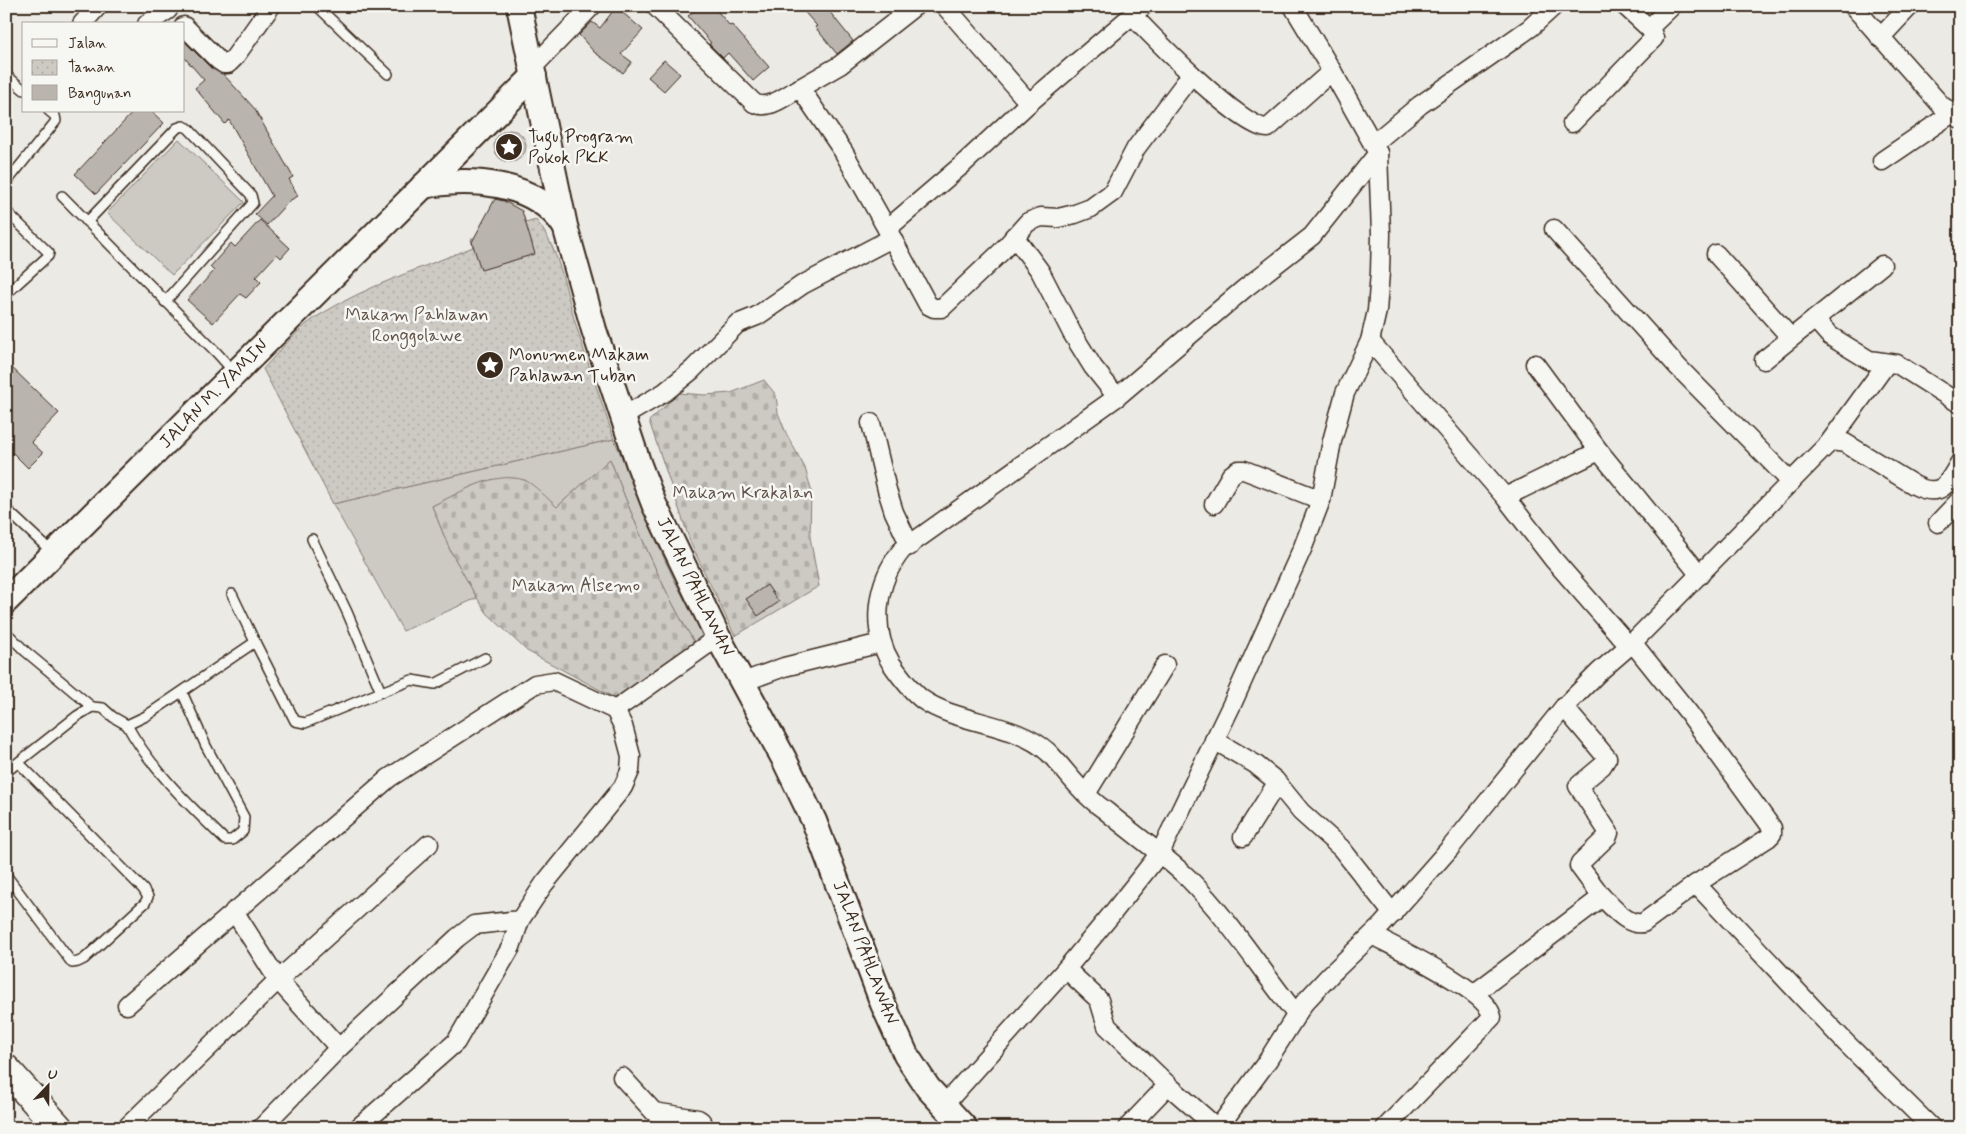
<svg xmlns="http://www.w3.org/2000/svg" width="1966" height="1134" viewBox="0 0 1966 1134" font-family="Mynerve,sans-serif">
  <defs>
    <pattern id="cemetery-stones" width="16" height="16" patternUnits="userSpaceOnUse" patternTransform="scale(1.25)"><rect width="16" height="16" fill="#cdcac4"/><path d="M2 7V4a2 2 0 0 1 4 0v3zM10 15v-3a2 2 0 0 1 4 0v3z" fill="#b1aea8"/></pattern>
    <pattern id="park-dots" width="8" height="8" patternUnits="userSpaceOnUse" patternTransform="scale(1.25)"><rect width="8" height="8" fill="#cdcac4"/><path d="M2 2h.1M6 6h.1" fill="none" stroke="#b1aea8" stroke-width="1.8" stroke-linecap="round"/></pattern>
  </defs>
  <rect width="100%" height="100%" fill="#ebeae5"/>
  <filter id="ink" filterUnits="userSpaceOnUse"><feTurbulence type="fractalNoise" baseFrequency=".02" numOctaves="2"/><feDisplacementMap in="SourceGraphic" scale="10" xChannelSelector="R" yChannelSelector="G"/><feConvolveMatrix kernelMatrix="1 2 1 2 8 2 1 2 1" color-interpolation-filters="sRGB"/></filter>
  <g filter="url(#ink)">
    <g fill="#cdcac4" stroke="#847a71">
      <circle cx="510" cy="146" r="16"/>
      <path d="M179,139L244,202L172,275L107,213Z"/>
      <path d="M614,439C643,505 665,573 705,634L694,642C659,584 634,521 610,459L557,507L525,480H491L473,486L432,506L450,550L477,598L403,631L333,504Z"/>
    </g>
    <g fill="url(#cemetery-stones)" stroke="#847a71">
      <path d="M764,380L776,395L778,413L786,433L805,468L811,489L810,537L819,586L735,636L691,544L649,421L679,393L705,395L731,393Z"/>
      <path d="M610,459C634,521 659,584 694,642L619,700L527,651L487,613L477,598L450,550L432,506C458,494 493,470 524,480C533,483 549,500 557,507Z"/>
    </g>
    <path fill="url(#park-dots)" stroke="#847a71" d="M536,220C559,248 565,288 575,322C587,362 601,400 614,439L333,504L263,369C280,351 297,329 318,316C366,286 422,268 473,247L471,239Z"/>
    <g fill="#bab4ae" stroke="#3b2a1e">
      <path d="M700,6H713L730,26L732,25L769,67L753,81L728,53L723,58L709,44L711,43L688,16Z"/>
      <path d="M799,6H825L853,41L837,54L815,27L817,26Z"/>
      <path d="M616,7L643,30L621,54L632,62L623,73L594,52L579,35L592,22L600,28Z"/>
      <path d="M184,41L211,68L223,74L254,108L293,177L289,179L298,196L289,201L267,225L255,214L272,196L229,120L225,124L195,88L204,80L184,57Z"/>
      <path d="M664,60L680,74L664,91L648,77Z"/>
      <path d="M134,111H151L164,123L96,194L75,174Z"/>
      <path d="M495,199L504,201L522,211L535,254L481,270L472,242Z"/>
      <path d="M260,220L290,248L281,258L277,254L256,277L261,282L246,298L240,294L213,323L187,300L214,271L210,267L231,243L235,247Z"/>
      <path d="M6,362L59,413L31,442L43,453L28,468L13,453L6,460Z"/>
      <path d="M767,585L779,602L758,616L746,599Z"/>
    </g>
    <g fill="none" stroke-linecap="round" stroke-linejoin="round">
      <g stroke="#3b2a1e" stroke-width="12">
        <g id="lane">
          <path d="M317,6L388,74"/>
          <path d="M6,75L24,90"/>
          <path d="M6,183L56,121L55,116L49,111"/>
          <path d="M62,196L217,353L235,373"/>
          <path d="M6,211L49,253L48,256L6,294"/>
          <path d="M87,222L177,128L183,126L188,128L251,195L253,203L165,302"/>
          <path d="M6,509L53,553"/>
          <path d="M232,594L255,642"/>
          <path d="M6,632L25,651L92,707"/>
          <path d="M381,692L412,680L435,684L485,658"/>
          <path d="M127,725C151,769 189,805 225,840H232L243,831L244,817L206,746L182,692"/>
          <path d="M6,772L77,716L92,707L103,708L113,717L127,725L146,716L255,642L295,721L305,723L381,692L347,612L312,539"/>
          <path d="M6,875L72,963L78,962L84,959L145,903L148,897L143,889L19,763"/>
        </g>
      </g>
      <g stroke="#3b2a1e" stroke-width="21">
        <g id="street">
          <path d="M655,6L754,103C769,111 786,95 800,88L843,151L887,229L962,165L1029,103L1143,6"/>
          <path d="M945,6L1029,103"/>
          <path d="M1293,6L1332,71L1378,153L1312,236L1244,289L1117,397L902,550C876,582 870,628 891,663C900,676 911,691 923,700C958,724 1015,722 1048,752C1059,763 1068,775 1078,786C1086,795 1096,804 1106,811C1133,834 1162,853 1188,878C1229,919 1260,969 1296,1014"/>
          <path d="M1853,6L1941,105L1960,119"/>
          <path d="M1133,16C1153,37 1243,130 1268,128L1332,71"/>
          <path d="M82,24L98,6"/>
          <path d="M147,24L168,10"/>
          <path d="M184,26L218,60L224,64H228L234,58L271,6"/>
          <path d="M1649,28L1672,6"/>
          <path d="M1880,38L1910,6"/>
          <path d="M532,68L592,6"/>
          <path d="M800,88L840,65L915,6"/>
          <path d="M1572,123L1654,38L1651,30L1625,6"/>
          <path d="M1373,144L1420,105L1530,28L1554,6"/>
          <path d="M1882,161L1951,114"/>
          <path d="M887,229L928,305L934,308H942L1001,252L1028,222L1041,217L1058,218L1075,214L1091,208L1113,192L1136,148L1191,75"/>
          <path d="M1554,229L1678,367L1791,482"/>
          <path d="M1014,236L1040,271L1072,333L1093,367L1117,397"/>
          <path d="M1716,254L1791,338"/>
          <path d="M1815,319L1830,336L1869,360L1897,364L1960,404"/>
          <path d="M1370,341L1505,497L1553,559L1629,646"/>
          <path d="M1764,360L1882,265"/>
          <path d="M1535,364L1599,451L1700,575"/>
          <path d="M624,416L665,392L692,370L737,324L757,316L802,285L892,238"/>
          <path d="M871,423L887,490L894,512L910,546"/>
          <path d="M1829,443L1887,363"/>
          <path d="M1505,497L1599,451"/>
          <path d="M1214,504L1231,475L1238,470H1244L1321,500"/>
          <path d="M1938,523L1960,500"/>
          <path d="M1632,642L1688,712L1772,828V834L1768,838L1696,884"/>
          <path d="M743,682L784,667L881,643"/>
          <path d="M615,710L718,637"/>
          <path d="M1214,740L1255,764L1275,780L1301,812L1341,848L1393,914"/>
          <path d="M1086,794L1165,665"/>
          <path d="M1243,837L1277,783"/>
          <path d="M1602,897C1613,907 1627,926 1643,923L1696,884L1845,1042L1932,1128"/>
          <path d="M234,911L278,980L339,1048"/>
          <path d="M1372,935C1396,948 1489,991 1492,1017L1385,1128"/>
          <path d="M1066,969L1099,1000L1107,1026L1168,1085L1127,1128"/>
          <path d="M1475,993L1602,897L1579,866L1580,863L1608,836L1609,833L1578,786L1602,766L1607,758L1564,707"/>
          <path d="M127,1005L389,778L535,684L554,681L615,710L623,726L631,756L630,771L623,787L544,884L520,920L474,925L457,938L339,1048L261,1128"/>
          <path d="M622,1077L654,1112L698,1119L701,1121L706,1128"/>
          <path d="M1168,1085L1217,1128"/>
          <path d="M943,1106L1066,969L1111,915L1160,853L1233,702L1303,547L1321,500L1332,441L1345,393L1370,341L1377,311L1380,272L1381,234L1378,153"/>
          <path d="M126,1128L278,980L429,844"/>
          <path d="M358,1128L456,1042L511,947L520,920"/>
          <path d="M1218,1128L1266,1063L1304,1003L1331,974L1382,925L1451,847L1564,707L1599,672L1629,646L1826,446L1832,441L1845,443L1914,485C1941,499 1948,484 1960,462"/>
        </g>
      </g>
      <g stroke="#3b2a1e" stroke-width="28">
        <g id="secondary">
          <path d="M519,6L565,226L594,330L639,465L654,504L718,637L784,759L814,821L883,1004L906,1055L928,1088L965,1128"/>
          <path d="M423,186C471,177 534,181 564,225"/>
          <path d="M6,601L534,76"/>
        </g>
      </g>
      <g stroke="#3b2a1e" stroke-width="31">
        <path id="highway" d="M6,1069L59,1128"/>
      </g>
      <use href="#lane" stroke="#f6f6f2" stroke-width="9"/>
      <use href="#street" stroke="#f6f6f2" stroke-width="18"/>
      <use href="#secondary" stroke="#f6f6f2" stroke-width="24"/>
      <use href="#highway" stroke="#f6f6f2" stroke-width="28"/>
    </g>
  </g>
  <defs>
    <g id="sight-disc" transform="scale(1.4375)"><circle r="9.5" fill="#3b2a1e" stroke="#f6f6f2"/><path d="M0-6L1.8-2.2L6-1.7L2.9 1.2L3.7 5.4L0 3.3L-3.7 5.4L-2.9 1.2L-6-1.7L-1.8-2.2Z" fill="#fff"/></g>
  </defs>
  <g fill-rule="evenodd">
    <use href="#sight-disc" x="509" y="147"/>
    <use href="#sight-disc" x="490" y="365"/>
  </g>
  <g text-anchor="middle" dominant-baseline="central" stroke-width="5" stroke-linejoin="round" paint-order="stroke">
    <g font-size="18" fill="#3b2a1e" stroke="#f6f6f2" text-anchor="start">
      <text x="528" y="137">Tugu Program<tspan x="528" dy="21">Pokok PKK</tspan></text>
      <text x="509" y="355">Monumen Makam<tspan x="509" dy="21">Pahlawan Tuban</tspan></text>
    </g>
    <g font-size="18" fill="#605248" stroke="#f6f6f2">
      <text x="417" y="315">Makam Pahlawan<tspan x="417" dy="21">Ronggolawe</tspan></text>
      <text x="743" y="493">Makam Krakalan</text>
      <text x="576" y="586">Makam Alsemo</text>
    </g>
    <g font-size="18" fill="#3b2a1e" stroke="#f6f6f2">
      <text transform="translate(214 394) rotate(-45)">JALAN M. YAMIN</text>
      <text transform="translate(695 587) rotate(64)">JALAN PAHLAWAN</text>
      <text transform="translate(865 953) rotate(69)">JALAN PAHLAWAN</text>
    </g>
  </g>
  <rect width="1966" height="1134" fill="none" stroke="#f6f6f2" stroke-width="25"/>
  <rect x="12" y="12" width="1941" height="1109" fill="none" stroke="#3b2a1e" stroke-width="2" filter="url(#ink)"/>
  <rect x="22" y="22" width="162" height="90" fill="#f6f6f2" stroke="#aba49d"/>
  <rect x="32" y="39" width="25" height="8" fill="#f6f6f2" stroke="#aba49d"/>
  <text x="68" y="48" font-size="15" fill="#3b2a1e">Jalan</text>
  <rect x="32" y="60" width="25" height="15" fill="url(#park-dots)" stroke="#aba49d"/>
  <text x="68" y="72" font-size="15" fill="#3b2a1e">Taman</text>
  <rect x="32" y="85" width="25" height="15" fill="#bab4ae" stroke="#aba49d"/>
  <text x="68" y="98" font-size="15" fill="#3b2a1e">Bangunan</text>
  <g transform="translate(48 1086) rotate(22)" stroke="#f6f6f2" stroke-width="4" paint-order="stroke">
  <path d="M0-4L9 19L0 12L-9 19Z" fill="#3b2a1e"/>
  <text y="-8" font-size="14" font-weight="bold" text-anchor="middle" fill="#3b2a1e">U</text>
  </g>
</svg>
